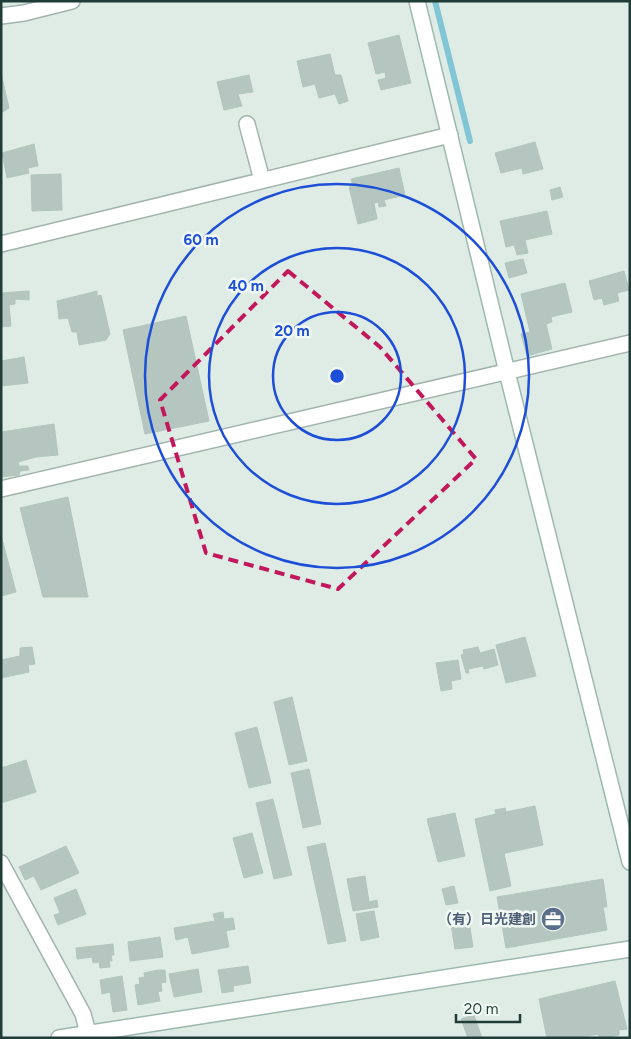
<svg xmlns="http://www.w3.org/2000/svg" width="631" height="1039" viewBox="0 0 631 1039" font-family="Figtree,'Noto Sans JP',sans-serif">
  <rect width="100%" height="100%" fill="#dfece6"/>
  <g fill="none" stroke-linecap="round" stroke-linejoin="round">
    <path stroke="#82c6d5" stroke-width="6" d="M435,1L470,141"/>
  </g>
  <g fill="#b4c6bf" stroke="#b1c6be">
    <path d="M399,35L411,83L381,90L378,80L386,78L385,72L376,74L368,43Z"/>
    <path d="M330,54L335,75H341L348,101L339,104L335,94L319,98L315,84L303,87L297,61Z"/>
    <path d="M1,73L9,108L1,113Z"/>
    <path d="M249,75L253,92L238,94L242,106L224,110L217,82Z"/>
    <path d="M535,142L543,169L523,174L522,168L501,173L495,153Z"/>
    <path d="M34,144L38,166L28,168L29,173L7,178L2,153Z"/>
    <path d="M399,168L405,195L384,200L386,206L379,207L378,202L374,203L377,219L358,224L349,187L353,186L351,179Z"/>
    <path d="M61,174L62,210L32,211L31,175Z"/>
    <path d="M560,187L563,197L552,200L550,190Z"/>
    <path d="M547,211L552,234L525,240L528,253L517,255L514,245L506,247L500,221Z"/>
    <path d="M523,259L527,273L509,278L505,263Z"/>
    <path d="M624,271L629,290L617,293L619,301L604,305L602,298L594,300L589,281Z"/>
    <path d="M565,283L572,312L551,317L552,322L546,324L552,349L527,356L521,334L530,332L521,294Z"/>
    <path d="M29,291V300L15,299V304L9,305L11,326L1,327V293Z"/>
    <path d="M97,291V296L101,295L110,334L106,340L79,345L77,332H72L68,318L59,319L57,301Z"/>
    <path d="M186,316L209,421L145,434L123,330Z"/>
    <path d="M24,357L28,383L1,386V361Z"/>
    <path d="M54,424L58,455L36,457L18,462L19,466H28L29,470L20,471L19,475L1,477V432Z"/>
    <path d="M68,497L88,597H43L20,508Z"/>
    <path d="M1,535L16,592L1,596Z"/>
    <path d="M525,637L536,676L506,683L496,645Z"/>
    <path d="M32,647L35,664L28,665L29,672L1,678V660L20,656V648Z"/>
    <path d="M478,647L480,653L494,649L498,665L484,669L483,666L468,669L469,673H466L461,655L464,654L463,650Z"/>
    <path d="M458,660L461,679L451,681L452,689L441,691L436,663Z"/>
    <path d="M292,697L307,761L289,765L274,702Z"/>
    <path d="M257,727L271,783L249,788L235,733Z"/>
    <path d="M26,760L36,792L1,803V768Z"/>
    <path d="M309,769L321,824L303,828L291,773Z"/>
    <path d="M273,799L292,875L274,879L256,803Z"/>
    <path d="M535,806L543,845L483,858L475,819L496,814L495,810L505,808L506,812Z"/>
    <path d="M455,813L465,856L438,862L427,819Z"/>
    <path d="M252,833L263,873L244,878L233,838Z"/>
    <path d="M325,843L346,941L328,944L307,847Z"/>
    <path d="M66,846L79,873L41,890L34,876L25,880L19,867Z"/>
    <path d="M504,853L511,886L490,891L483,858Z"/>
    <path d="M365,876L369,902L377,900L378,907L353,911L347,879Z"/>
    <path d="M603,879L607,907H603L607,930L506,948L497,897Z"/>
    <path d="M454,886L458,903L446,905L442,889Z"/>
    <path d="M76,889L86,914L58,925L54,915L60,913L54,898Z"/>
    <path d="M374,911L379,937L361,941L356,914Z"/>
    <path d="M223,912L224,919L233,918L235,929L226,931L229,947L192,954L188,937L176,940L174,928L215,921L213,914Z"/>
    <path d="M468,915L473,947L455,949L450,918Z"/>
    <path d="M160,937L163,957L130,961L128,942Z"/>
    <path d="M113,944L114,955H111L112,961H109L110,967L100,968L99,962L93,963L92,957L77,959L76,948Z"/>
    <path d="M248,966L251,983L233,986L234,991L222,993L218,970Z"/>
    <path d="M198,969L202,992L174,997L169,974Z"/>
    <path d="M158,970H165L166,982L161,983L162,991L158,992L160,1001L138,1005L135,985L140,984L139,978L145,977L144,973Z"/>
    <path d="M122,976L127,1010L113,1012L110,992L102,994L100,980Z"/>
    <path d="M615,981L627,1029L619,1030V1035L606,1038H599L598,1034L579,1038H547L539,999Z"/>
    <path d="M474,1015L482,1038H468L461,1019Z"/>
  </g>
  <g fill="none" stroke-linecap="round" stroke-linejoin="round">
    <g stroke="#a2b4ae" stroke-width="18">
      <g id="street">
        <path d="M1,16L24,13L72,1"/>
        <path d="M247,124L262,180"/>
        <path d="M1,244L450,135"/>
        <path d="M1,489L630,343"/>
        <path d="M1,863L83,1014L88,1033"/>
      </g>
    </g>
    <g stroke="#9db8af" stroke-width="18">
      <g id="secondary">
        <path d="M417,1L507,372L630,862"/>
        <path d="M59,1038L630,949"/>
      </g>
    </g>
    <use href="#street" stroke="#fff" stroke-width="15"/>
    <use href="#secondary" stroke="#fff" stroke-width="15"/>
  </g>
  <path fill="none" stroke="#c2185b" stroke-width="4" stroke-dasharray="10 6" stroke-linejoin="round" d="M288,271L380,347L476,459L338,589L206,553L160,400Z"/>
  <g fill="none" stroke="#1d4ed8" stroke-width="2.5">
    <circle cx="337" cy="376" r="64"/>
    <circle cx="337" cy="376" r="128"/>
    <circle cx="337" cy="376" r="192"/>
  </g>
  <defs>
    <g id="office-disc" transform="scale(1.25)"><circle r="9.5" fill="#5c6f8a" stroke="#f0f8f4"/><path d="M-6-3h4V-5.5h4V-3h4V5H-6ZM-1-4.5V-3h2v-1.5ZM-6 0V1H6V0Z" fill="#fff"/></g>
  </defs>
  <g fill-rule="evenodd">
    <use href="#office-disc" x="553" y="919"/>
  </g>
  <g text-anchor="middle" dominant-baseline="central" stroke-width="5" stroke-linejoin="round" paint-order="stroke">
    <g font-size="14" font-weight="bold" fill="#4e5e75" stroke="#f0f8f4" text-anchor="end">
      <text x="536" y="919">（有）日光建創</text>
    </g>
  </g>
  <circle cx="337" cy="376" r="8" fill="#1d4ed8" stroke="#f0f8f4" stroke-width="2.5"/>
  <g font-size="15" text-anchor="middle" font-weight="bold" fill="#1d4ed8" stroke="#f0f8f4" stroke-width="5" stroke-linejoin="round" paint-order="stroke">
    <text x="201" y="245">60 m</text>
    <text x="246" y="291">40 m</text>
    <text x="292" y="336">20 m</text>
  </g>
  <rect width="631" height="1039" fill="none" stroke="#1f3d36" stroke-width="5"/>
  <path d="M456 1014v8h64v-8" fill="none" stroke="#1f3d36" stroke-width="2.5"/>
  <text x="464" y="1014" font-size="15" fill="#1f3d36" stroke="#f0f8f4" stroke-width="4" paint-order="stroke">20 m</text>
</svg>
